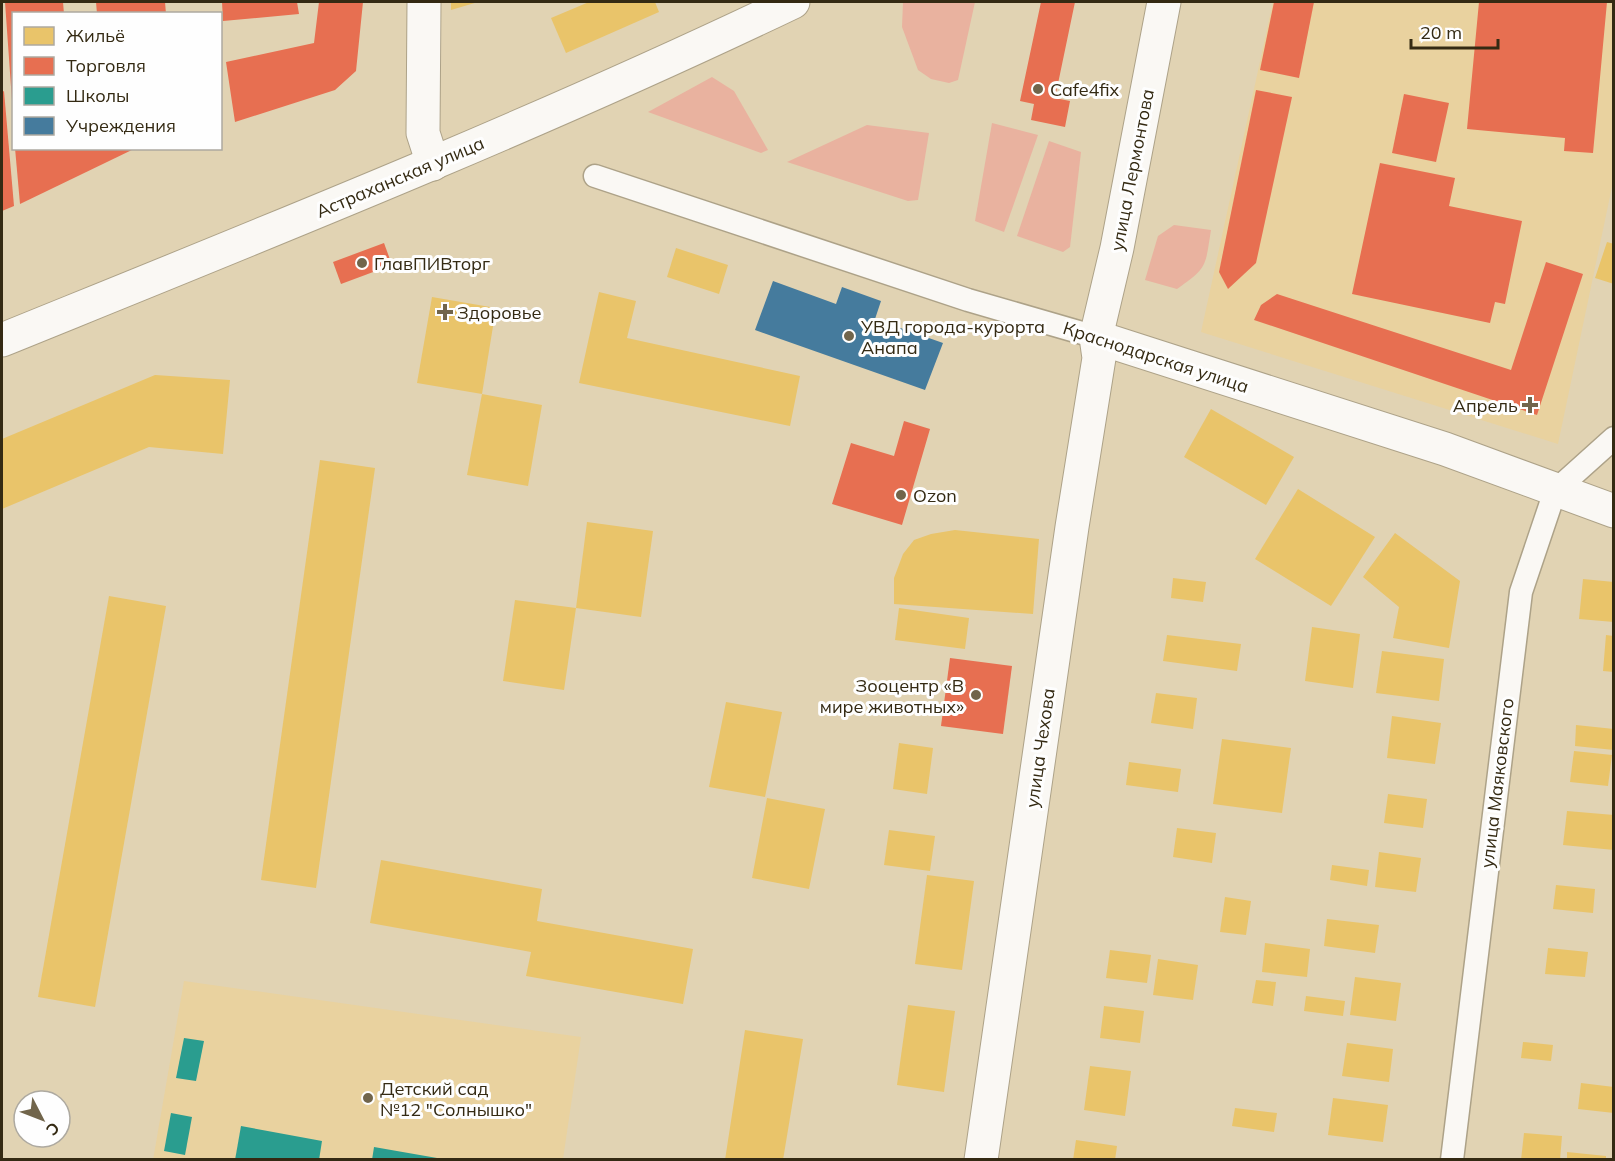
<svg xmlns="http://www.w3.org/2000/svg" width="1615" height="1161" viewBox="0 0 1615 1161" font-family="Mulish,sans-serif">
  <rect width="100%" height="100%" fill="#e1d3b3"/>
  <g fill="#e9d29f">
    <path d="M1273,2H1613V182L1558,444L1201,332Z"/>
    <path d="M184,981L581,1037L563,1159L153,1160Z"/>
  </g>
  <g fill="#e9b29f">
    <path d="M903,2H975L958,80L949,83L931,79L918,70L902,27Z"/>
    <path d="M712,77L734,91L768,150L761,153L648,112Z"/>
    <path d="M992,123L1038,135L1004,232L975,221Z"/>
    <path d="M867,125L929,133L918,200L908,201L787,162Z"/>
    <path d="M1049,141L1081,152L1070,247L1063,252L1017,236Z"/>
    <path d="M1174,225L1211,230C1205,267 1208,267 1177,289L1145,280L1158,236Z"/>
  </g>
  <g fill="#e9c46a">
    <path d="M451,2H478L451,10Z"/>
    <path d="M589,2H655L659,12L566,53L551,18Z"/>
    <path d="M1607,242L1614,244V284L1595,278Z"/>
    <path d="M676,248L728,265L719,294L667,277Z"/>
    <path d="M599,292L636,301L627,338L800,376L790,426L579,383Z"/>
    <path d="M432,297L496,308L482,394L417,383Z"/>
    <path d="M155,375L230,380L223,454L149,447L2,509V439Z"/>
    <path d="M482,394L542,405L528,486L467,475Z"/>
    <path d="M1211,409L1294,457L1266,505L1184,457Z"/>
    <path d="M320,460L375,468L316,888L261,880Z"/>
    <path d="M1298,489L1375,537L1331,606L1255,559Z"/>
    <path d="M587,522L653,531L641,617L576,608Z"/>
    <path d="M955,530L1039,539L1033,614L894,604V578L903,554L914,540L931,534Z"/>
    <path d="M1395,533L1460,581L1449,648L1393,638L1399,607L1363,577Z"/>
    <path d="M1173,578L1206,582L1203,602L1171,598Z"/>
    <path d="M1583,579L1614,582V622L1579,619Z"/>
    <path d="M109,596L166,606L95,1007L38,997Z"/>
    <path d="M515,600L576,608L564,690L503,681Z"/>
    <path d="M899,608L969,618L965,649L895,640Z"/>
    <path d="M1312,627L1360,634L1353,688L1305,681Z"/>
    <path d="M1167,635L1241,644L1237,671L1163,661Z"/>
    <path d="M1606,635L1614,636V672L1603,671Z"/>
    <path d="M1382,651L1444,659L1439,701L1376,693Z"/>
    <path d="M1156,693L1197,698L1193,729L1151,723Z"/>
    <path d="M726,702L782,712L765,797L709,787Z"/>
    <path d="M1392,716L1441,723L1435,764L1387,758Z"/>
    <path d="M1576,725L1614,729V750L1575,746Z"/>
    <path d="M1222,739L1291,748L1282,813L1213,804Z"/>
    <path d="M899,743L933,748L927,794L893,789Z"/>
    <path d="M1574,751L1612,755L1608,786L1570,782Z"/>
    <path d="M1129,762L1181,769L1178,792L1126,785Z"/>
    <path d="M1388,794L1427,799L1423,828L1384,823Z"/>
    <path d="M767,798L825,809L809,889L752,878Z"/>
    <path d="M1567,811L1614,815V850L1563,845Z"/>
    <path d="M1177,828L1216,833L1212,863L1173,857Z"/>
    <path d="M889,830L935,836L930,871L884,865Z"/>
    <path d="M1379,852L1421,858L1416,892L1375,887Z"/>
    <path d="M381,860L542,889L537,921L693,949L683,1004L526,976L531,952L370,923Z"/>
    <path d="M1332,865L1369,870L1367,886L1330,880Z"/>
    <path d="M927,875L974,881L962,970L915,964Z"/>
    <path d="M1556,885L1595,889L1593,913L1553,909Z"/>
    <path d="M1225,897L1251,901L1246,935L1220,932Z"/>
    <path d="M1327,919L1379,925L1375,953L1324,946Z"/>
    <path d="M1265,943L1310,949L1307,977L1262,972Z"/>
    <path d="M1548,948L1588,952L1585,977L1545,974Z"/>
    <path d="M1110,950L1151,955L1147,983L1106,978Z"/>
    <path d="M1158,959L1198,965L1193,1000L1153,995Z"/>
    <path d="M1355,977L1401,983L1396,1021L1350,1015Z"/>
    <path d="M1256,980L1276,982L1273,1006L1252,1003Z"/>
    <path d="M1306,996L1345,1001L1343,1016L1304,1011Z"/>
    <path d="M908,1005L955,1011L944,1092L897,1085Z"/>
    <path d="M1104,1006L1144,1011L1140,1043L1100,1038Z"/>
    <path d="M745,1030L803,1039L783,1160H725Z"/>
    <path d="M1523,1042L1553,1045L1551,1061L1521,1058Z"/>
    <path d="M1347,1043L1393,1049L1389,1082L1342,1076Z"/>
    <path d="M1090,1066L1131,1071L1125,1116L1084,1110Z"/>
    <path d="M1581,1083L1614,1087V1113L1578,1109Z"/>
    <path d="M1333,1098L1388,1105L1383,1142L1328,1135Z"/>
    <path d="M1235,1108L1277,1113L1274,1132L1232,1126Z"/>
    <path d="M1524,1133L1562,1136L1560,1160H1521Z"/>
    <path d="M1076,1140L1117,1146L1115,1160H1073Z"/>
    <path d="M1567,1152L1606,1156V1160H1567Z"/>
  </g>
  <g fill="#e76f51">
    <path d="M5,2H63L64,14H14V101H12Z"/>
    <path d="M96,2H165L166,14H97Z"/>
    <path d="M222,2H297L299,14L223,21Z"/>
    <path d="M319,2H363L356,71L335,90L235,122L226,62L314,43Z"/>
    <path d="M1041,2H1075L1055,98L1070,101L1065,127L1031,120L1034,104L1020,101Z"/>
    <path d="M1274,2H1314L1299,78L1260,70Z"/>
    <path d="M1479,2H1607L1593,153L1564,151L1565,138L1467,129Z"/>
    <path d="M1256,90L1292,97L1256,263L1228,289L1219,272Z"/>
    <path d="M4,91L14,206L2,211V92Z"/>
    <path d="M1404,94L1449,103L1436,162L1392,153Z"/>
    <path d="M15,148H136L20,204Z"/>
    <path d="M1380,163L1455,178L1449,206L1522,221L1505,304L1495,302L1490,323L1352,294Z"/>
    <path d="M384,243L392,265L341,284L333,262Z"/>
    <path d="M1546,262L1583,274L1537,415L1254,320L1261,305L1277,294L1511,370Z"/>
    <path d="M904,421L930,429L902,525L832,504L851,443L894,456Z"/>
    <path d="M950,658L1012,666L1003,734L941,726Z"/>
  </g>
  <g fill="#2a9d8f">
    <path d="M184,1038L204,1041L196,1081L176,1078Z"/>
    <path d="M171,1113L192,1117L185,1155L164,1151Z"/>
    <path d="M241,1126L322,1141L319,1160H235Z"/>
    <path d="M374,1147L437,1158V1160H372Z"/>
  </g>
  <path fill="#457b9d" d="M773,281L836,304L842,287L881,301L875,319L943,343L925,390L755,330Z"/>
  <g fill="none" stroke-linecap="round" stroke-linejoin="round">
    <g stroke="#ada288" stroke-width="25">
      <g id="street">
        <path d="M595,176L968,300L1096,337"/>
        <path d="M1452,1160L1521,592L1555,491L1614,438"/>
      </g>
    </g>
    <g stroke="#ada288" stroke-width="35">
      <g id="secondary">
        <path d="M424,2L423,133L433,164"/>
        <path d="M1096,337L1445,449L1614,511"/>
        <path d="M2,340C268,232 534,126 793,2"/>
        <path d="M981,1160L1072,527L1099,358L1096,337L1117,248L1164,2"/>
      </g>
    </g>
    <use href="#street" stroke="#faf8f4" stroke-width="22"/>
    <use href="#secondary" stroke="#faf8f4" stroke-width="33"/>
  </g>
  <g fill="#71654b" stroke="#fefefe" stroke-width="2">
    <circle cx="1038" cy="89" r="6"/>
    <circle cx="362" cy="263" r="6"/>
    <path d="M442 303h6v6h6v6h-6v6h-6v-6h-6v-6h6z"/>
    <circle cx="849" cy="336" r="6"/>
    <path d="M1527 396h6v6h6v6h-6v6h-6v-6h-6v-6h6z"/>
    <circle cx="901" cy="495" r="6"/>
    <circle cx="976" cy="695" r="6"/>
    <circle cx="368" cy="1098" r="6"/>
  </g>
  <g text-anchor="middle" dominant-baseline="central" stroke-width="6" stroke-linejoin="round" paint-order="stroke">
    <g font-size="18" fill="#342a13" stroke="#fefefe" text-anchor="start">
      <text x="1050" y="89">Cafe4fix</text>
      <text x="374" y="263">ГлавПИВторг</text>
      <text x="457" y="312">Здоровье</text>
      <text x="861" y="326">УВД города-курорта<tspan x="861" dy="21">Анапа</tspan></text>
      <text x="1518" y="405" text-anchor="end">Апрель</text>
      <text x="913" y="495">Ozon</text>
      <text x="964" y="685" text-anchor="end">Зооцентр «В<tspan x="964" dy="21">мире животных»</tspan></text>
      <text x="380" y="1088">Детский сад<tspan x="380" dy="21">№12 "Солнышко"</tspan></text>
    </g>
    <g font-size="18" fill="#342a13" stroke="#fefefe">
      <text transform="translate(1132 170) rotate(-79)">улица Лермонтова</text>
      <text transform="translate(400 177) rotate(-23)">Астраханская улица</text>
      <text transform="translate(1156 357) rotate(18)">Краснодарская улица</text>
      <text transform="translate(1040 748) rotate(-82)">улица Чехова</text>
      <text transform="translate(1497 783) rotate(-83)">улица Маяковского</text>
    </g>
  </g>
  <rect width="1615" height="1161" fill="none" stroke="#342a13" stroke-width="6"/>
  <rect x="12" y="12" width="210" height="138" fill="#fefefe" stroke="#ada9a0" stroke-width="1.5"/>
  <rect x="24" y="27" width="30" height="18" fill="#e9c46a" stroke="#ada9a0" stroke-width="1.5"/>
  <text x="66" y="42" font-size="18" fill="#342a13">Жильё</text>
  <rect x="24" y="57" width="30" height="18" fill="#e76f51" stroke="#ada9a0" stroke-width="1.5"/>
  <text x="66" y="72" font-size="18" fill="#342a13">Торговля</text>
  <rect x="24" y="87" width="30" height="18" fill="#2a9d8f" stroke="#ada9a0" stroke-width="1.5"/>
  <text x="66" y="102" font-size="18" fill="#342a13">Школы</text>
  <rect x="24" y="117" width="30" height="18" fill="#457b9d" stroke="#ada9a0" stroke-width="1.5"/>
  <text x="66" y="132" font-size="18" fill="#342a13">Учреждения</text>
  <g transform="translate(42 1119) rotate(132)"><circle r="28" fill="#fefefe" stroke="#ada9a0" stroke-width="1.5"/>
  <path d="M0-4.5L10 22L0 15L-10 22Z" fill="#71654b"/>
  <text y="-9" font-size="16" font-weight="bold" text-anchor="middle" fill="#342a13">С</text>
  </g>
  <path d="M1411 39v9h87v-9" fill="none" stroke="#342a13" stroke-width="3"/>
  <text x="1420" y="39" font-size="18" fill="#342a13" stroke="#fefefe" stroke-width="4.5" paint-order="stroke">20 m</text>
</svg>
